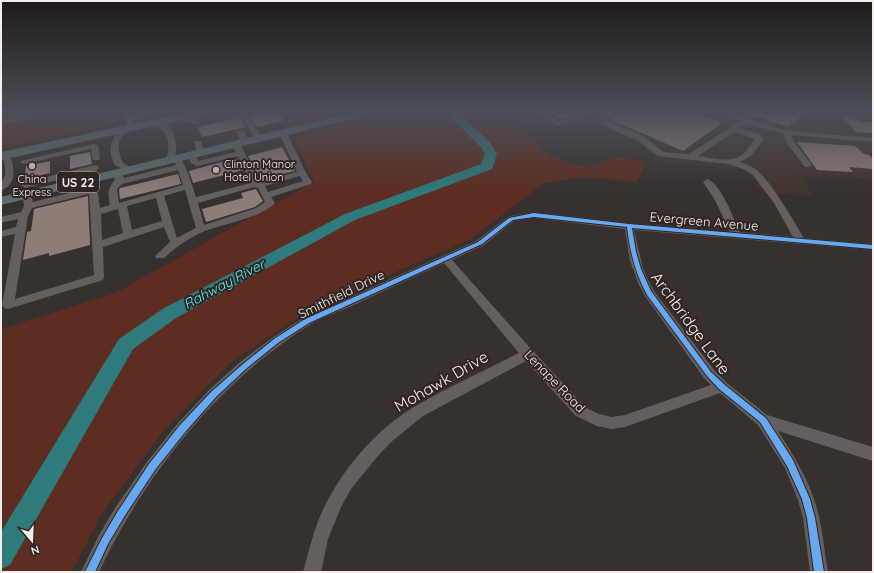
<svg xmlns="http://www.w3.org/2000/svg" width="874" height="573" viewBox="0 0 874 573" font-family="Quicksand,sans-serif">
  <rect width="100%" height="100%" fill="#36302e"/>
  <path fill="#42332e" d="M596,112H873V179L799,174L814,197L762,193L748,170L658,163L641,141L607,129L589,116Z"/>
  <g fill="#5c2d20">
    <path d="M1,112H118L120,124L1,148Z"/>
    <path d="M280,112H327L316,121L290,127H288Z"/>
    <path d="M393,112H498L549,155L587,168L616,157L647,162L636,182L583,177L544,183L471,239L309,310L230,363L164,430L101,515L72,572H1V329L115,293L314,182L294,137Z"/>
  </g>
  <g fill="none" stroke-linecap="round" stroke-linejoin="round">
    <path fill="#2f7a7a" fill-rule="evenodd" d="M445,112H457L490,142L497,154L492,169L355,220L176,318L133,349L10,565L1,569V532L119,339L164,308L345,214L481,164L485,154L481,147Z"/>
  </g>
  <g fill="#8e7c77">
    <path d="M252,112H278L284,121L257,127L248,113Z"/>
    <path d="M548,112H582L559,119Z"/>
    <path d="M624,112H691L722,123L683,151L611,120Z"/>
    <path d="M749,112H806L788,127L749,114Z"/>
    <path d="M239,115L246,127L202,137L198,127L239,118L238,116Z"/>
    <path d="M840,115L855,116L861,122H873V133L856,132Z"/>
    <path d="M797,142L855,146L864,154L869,155L873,159V169L849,167L853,172L817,170Z"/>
    <path d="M282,147L295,171L260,179L248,156Z"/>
    <path d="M90,152L92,164L70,169V156Z"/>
    <path d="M237,158L243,170L193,183L189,171Z"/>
    <path d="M50,161V173L25,179L26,166Z"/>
    <path d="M178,174L181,184L120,199L119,190L120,188Z"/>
    <path d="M256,189L263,201L255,207L206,222L202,209L243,198L241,193Z"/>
    <path d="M88,196L90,245L49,256V253L23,260L27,232L31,231L34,209Z"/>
  </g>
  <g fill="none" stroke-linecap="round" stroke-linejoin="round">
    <g fill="#645f5e" fill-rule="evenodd">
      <path d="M36,112H56L1,125V121Z"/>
      <path d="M125,112H133V116L151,112H165L134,120C134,129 121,133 119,142C118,148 120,155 122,162L134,170L130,173L115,165C105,146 114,135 127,123Z"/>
      <path d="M227,112H235V116L231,118H228Z"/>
      <path d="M239,112H246L263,139L262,141H256Z"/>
      <path d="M536,112H544L558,121L588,112H599L557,126Z"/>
      <path d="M606,112H613L609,118V121L643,136L663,152L689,154L740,121L718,112C741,112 763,126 786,130C815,134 844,135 873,138V142L791,135L794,142L812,165L808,167H805L786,142L783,133L746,124L739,128L759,134L764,139L751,156L740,162C746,164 754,167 759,172C776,189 791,217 804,238L873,244V250L634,230L643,269L653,290L714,370L727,383L767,415L873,447V461L778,431C792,453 806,475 814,499C822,522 824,548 828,572H810L803,518L798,500L785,468L758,425L720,393L625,427L612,429L597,426L576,416L526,361L423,416L391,442L377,457L351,489L341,507L328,539L321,572H303C309,552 313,532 321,514C340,472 374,431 414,407C448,387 484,371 519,353L444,263C414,277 385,290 356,304C341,311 325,316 311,324C294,334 278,347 262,359C193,416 137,491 99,572H81L99,535L115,508L147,462L178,423L209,390L240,362L272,338L303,318L476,241L508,217L511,216L534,212L629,223L730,232L715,200L703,182L707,179C721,183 734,220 740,232L793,237L774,203L753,175L743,169L728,164L658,156L637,140L610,129L602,124L601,118ZM734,132L755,139C751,144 748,150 743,154C731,164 712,158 698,156ZM534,218L625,229L630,261L639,285L645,296L704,378L711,385L625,415L612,417L599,414L586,408L532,350L452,260L484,245L514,221Z"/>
      <path d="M180,115H186L201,123L197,125L180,119Z"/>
      <path d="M153,121C172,118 179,142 175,156H180L181,158L188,173L196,197L251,183L238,156L197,166L191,163L188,155L189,153H195L198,161L236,152L232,144L236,142L240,144L260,182L297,172L279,133L283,131L287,133L306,173L312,182L311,184L271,197L275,203C263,217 223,224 205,231C190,237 176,247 164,258H156L155,256L170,242L164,227L103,247L104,277L103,280L8,309L4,308L2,305L15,234L1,237V231L16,227L18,219L1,223V217L21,212L24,206L23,198L25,196H31L33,202L89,188L88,179L92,176L96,179L100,208L110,205C108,195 107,188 115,180L113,173L114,171H120L124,178L176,165L174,160L170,162L166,160C171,145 169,130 153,125ZM178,170L183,185L119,203L117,189L122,184ZM300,176L303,181L268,192L265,186ZM254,187L258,188L265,202L256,208L204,225L198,203ZM185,190L196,228L177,238L164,196ZM89,194L94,275L15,299L28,216L32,208ZM156,198L162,221L132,230L127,206ZM118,209L123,233L102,240L101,214Z"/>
      <path d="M238,131H244L249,142L248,144H242L237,133Z"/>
      <path d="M195,141H201L205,153L204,155H198L194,143Z"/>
      <path d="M94,144L98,146L100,158L99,160H93L91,149L24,164L20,162L24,160Z"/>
      <path d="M3,153H9L10,155C14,167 18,185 1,190V183C8,174 5,165 2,155Z"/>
      <path d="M95,165L98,166L99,168L98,170L25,188L21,185L22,183Z"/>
    </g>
    <g fill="#5c6f6f" fill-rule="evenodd">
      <path d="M188,112H209L204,115L1,160V152Z"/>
      <path d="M355,112H374L369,115L1,205V197Z"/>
    </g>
    <g stroke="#2f2522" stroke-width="2">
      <path id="cycleway" d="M534,213L629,224L873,245V249L632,228L636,252L641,269L651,291L711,372L725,385L766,418L793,460L810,499L815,518L824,572H814L807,518L802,499L787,466L760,422L719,389L707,376L647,295C635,273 630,251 627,227L534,217L513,220L482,244L309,323L278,343L247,368L217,396L186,431L155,470L124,517L108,544L95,572H85L102,538L118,511L149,464L180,425L211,392L243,364L274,339L305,319L478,242L509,218Z"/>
    </g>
    <use href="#cycleway" fill="#66a8f1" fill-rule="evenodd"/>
  </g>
  <linearGradient id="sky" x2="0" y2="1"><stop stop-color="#1e1a19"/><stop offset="0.58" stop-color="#4c4e57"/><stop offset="1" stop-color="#4c4e57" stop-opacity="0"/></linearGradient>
  <rect width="874" height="193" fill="url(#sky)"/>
  <g fill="#b2aba9" stroke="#2f2522" stroke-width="1.5">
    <circle cx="32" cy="166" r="4"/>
    <circle cx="216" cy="170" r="4"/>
  </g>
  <g text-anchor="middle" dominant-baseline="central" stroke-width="4" stroke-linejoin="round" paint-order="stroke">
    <g font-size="11" fill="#f4edeb" stroke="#2f2522" text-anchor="start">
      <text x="224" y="164">Clinton Manor<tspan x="224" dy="13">Hotel Union</tspan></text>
      <text x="32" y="179" text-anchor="middle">China<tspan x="32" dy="13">Express</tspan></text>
    </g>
    <rect fill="#2f2522" stroke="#b9b1af" stroke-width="1" x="57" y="172" width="42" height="20" rx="3"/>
    <g font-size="12" font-weight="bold" fill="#f4edeb">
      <text x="78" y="182">US 22</text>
    </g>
    <g font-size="13" fill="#f4edeb" stroke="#2f2522">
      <text transform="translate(704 221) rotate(5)">Evergreen Avenue</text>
      <text transform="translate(341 294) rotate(-26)">Smithfield Drive</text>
      <text transform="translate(555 381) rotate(46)">Lenape Road</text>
    </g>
    <g font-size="14" font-style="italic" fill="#56f2f1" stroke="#2f2522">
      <text transform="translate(224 284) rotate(-28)">Rahway River</text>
    </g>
    <g font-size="16" fill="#f4edeb" stroke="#2f2522">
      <text transform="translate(691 323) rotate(54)">Archbridge Lane</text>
      <text transform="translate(441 381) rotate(-30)">Mohawk Drive</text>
    </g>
  </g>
  <rect width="874" height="573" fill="none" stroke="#f4edeb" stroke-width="4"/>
  <g transform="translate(32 541) rotate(161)" stroke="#2f2522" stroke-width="3" paint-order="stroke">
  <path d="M0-3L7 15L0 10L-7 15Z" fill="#f4edeb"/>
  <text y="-6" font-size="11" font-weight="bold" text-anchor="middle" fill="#f4edeb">N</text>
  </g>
</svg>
